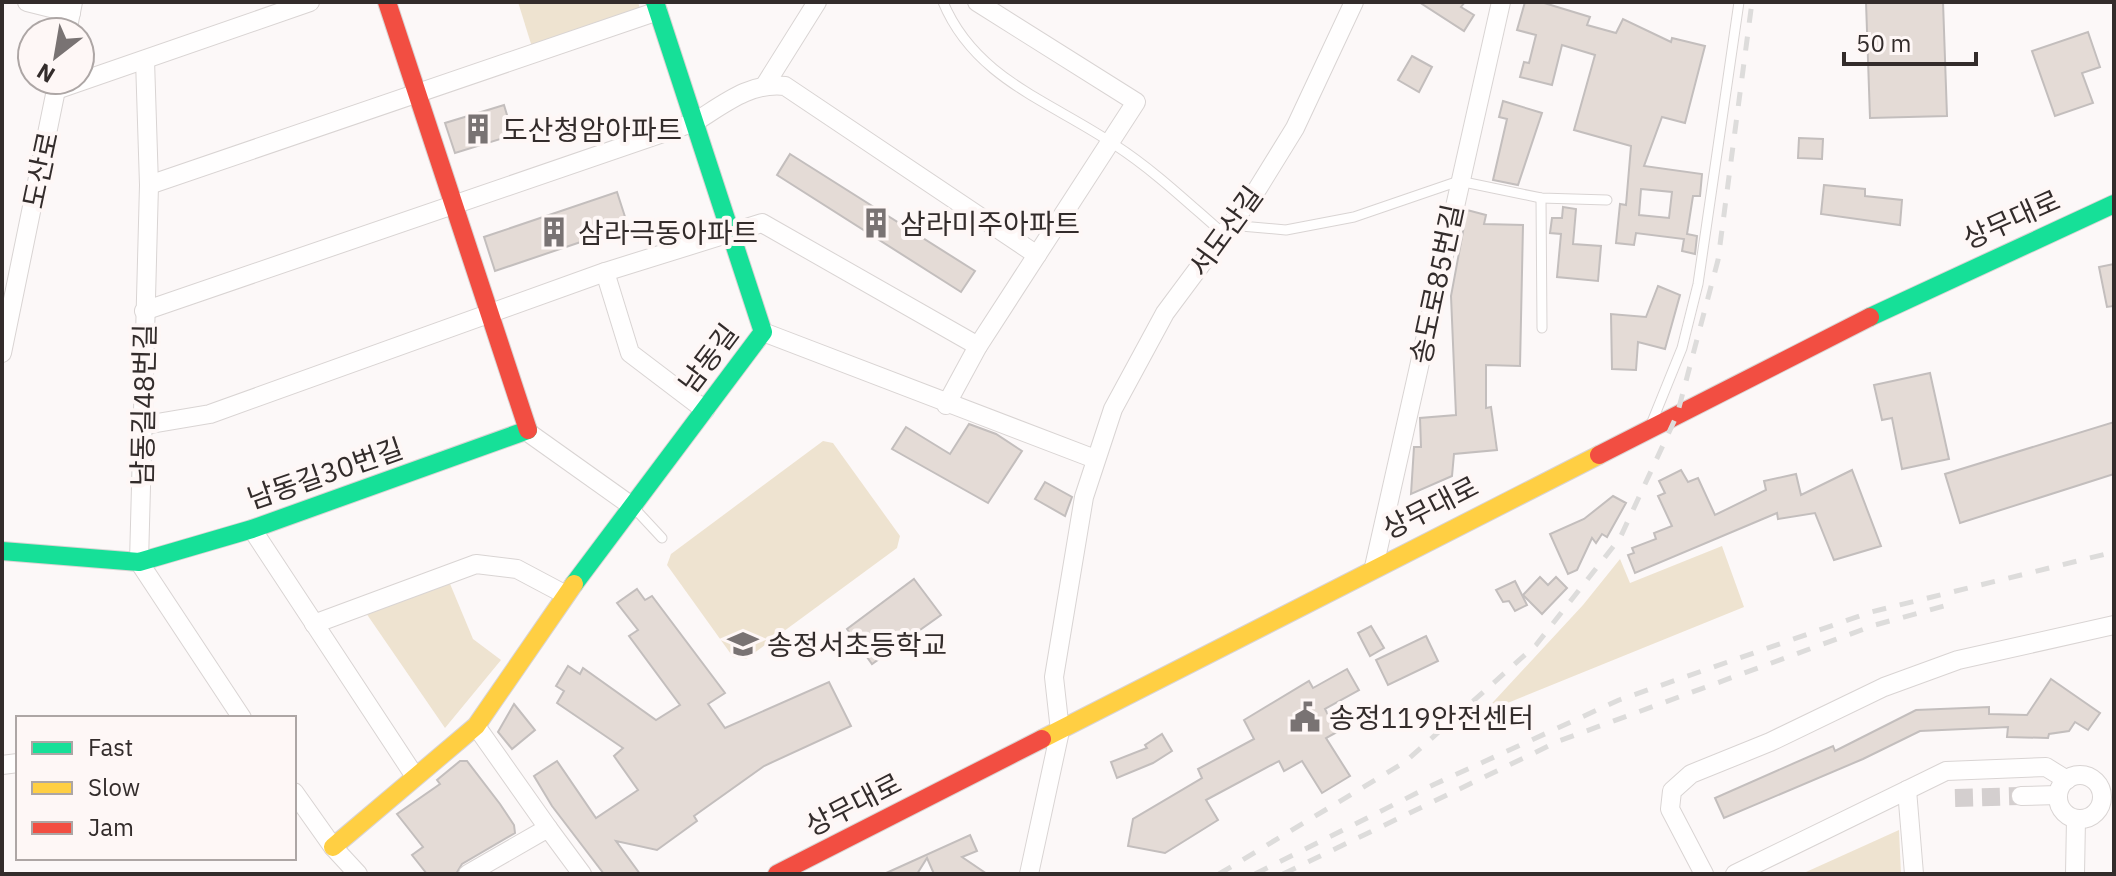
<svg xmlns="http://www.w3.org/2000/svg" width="2116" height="876" viewBox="0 0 2116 876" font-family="'IBM Plex Sans','Noto Sans KR',sans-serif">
  <rect width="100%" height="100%" fill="#fcf8f8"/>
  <g fill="#eee3d0">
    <path d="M518,2H638L641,12L532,47Z"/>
    <path d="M823,441L833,443L900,536L897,548L746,659L733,657L667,565L671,554Z"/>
    <path d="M1722,546L1744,607L1483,713L1583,605L1620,559L1630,583Z"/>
    <path d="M448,579L473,639L501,660L445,728L366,613Z"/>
    <path d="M1899,830L1901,874H1806V872Z"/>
  </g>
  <g fill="#e4dbd6" stroke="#c3bebd" stroke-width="2" fill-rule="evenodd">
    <path d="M1419,2H1465L1461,7L1474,15L1464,31Z"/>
    <path d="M1525,2H1541L1590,17L1587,25L1616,33L1623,19L1671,42L1672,38L1705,46L1685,123L1662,117L1644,166L1702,174L1700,196H1693L1687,234L1697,236L1695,254L1682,251L1684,239L1636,233L1634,245L1616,243L1620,204L1626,205L1631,146L1574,130L1595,55L1562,45L1552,85L1520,77L1524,62L1529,63L1536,35L1517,30ZM1641,189L1672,192L1669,218L1639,215Z"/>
    <path d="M1866,2H1943L1947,116L1870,118Z"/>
    <path d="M2088,32L2100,67L2082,73L2093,103L2055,116L2032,51Z"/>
    <path d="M1412,56L1432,67L1419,92L1398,80Z"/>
    <path d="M1503,101L1542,113L1518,185L1493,180L1507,119L1499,117Z"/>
    <path d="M504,105L513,135L455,153L445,123Z"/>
    <path d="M1799,138L1823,139L1822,159L1798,158Z"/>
    <path d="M790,154L975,271L961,292L777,175Z"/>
    <path d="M1824,185L1865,189V196L1902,200L1900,225L1821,214Z"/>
    <path d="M617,192L628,226L495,271L484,237Z"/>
    <path d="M1563,207L1576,209L1573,244L1601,246L1598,281L1557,277L1561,234L1550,233L1552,218H1562Z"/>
    <path d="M1467,210L1486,215L1484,224L1523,225L1520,366L1486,365V408L1491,407L1497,450L1454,454L1452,476L1411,494L1414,447H1421L1420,418L1456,415L1451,296Z"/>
    <path d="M2114,264V306L2107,307L2099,267Z"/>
    <path d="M1658,286L1680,295L1665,349L1638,342L1636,370L1612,369L1611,314L1646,317Z"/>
    <path d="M1930,373L1949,459L1902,469L1892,418L1882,420L1874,385Z"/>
    <path d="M2114,422V474L1960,523L1945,474Z"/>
    <path d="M969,424L996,434L1022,451L988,503L892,449L906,427L950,454Z"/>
    <path d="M1681,470L1688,482L1698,478L1715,515L1766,490L1764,481L1796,474L1801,495L1852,470L1881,546L1834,560L1815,513L1778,519L1777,513L1635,573L1628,555L1634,553L1632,548L1656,539L1654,533L1672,526L1658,496L1665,493L1659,481Z"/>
    <path d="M1045,482L1072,497L1065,516L1035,499Z"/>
    <path d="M1613,496L1626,503L1607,537L1602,534L1596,543L1592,538L1577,570L1568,574L1550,534L1584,519Z"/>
    <path d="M1540,577L1548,585L1556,577L1567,588L1542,614L1523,595Z"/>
    <path d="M914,579L941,615L872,664L847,629Z"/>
    <path d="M1515,581L1527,605L1515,611L1509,601L1503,602L1496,590Z"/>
    <path d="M637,589L645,600L652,596L725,693L708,704L725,728L829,682L851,726L764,766L694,816L697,821L657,850L616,841L640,874H604L552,806L534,776L557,761L596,818L638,790L614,756L623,748L557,703L564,691L556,686L568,666L580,674L583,668L656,720L680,705L629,636L638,630L617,603Z"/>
    <path d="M1371,626L1384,648L1370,656L1358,633Z"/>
    <path d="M1426,636L1438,661L1388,685L1376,660Z"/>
    <path d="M1347,669L1359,690L1325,709L1337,732L1326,738L1350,776L1322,793L1302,761L1284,771L1279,761L1206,800L1218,820L1165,853L1128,846L1133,819L1202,778L1198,769L1254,739L1244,720L1309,681L1313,688Z"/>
    <path d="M2051,679L2100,713L2088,730L2075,722L2069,731L2049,734L2048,738L2007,737L2008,727L1920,731L1863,759L1724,818L1715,798L1833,746L1835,751L1916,710L1989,707V714L2027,715Z"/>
    <path d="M514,704L535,730L512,749L498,732Z"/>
    <path d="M1162,734L1172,751L1153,763L1117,778L1111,762L1147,748L1145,745Z"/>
    <path d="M460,761H467L500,804L514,825L515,833L462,864L456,874H427L412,855L423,847L397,814L440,784L437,780Z"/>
    <path d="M970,835L977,851L962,857L987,874H934L927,858L917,874H884Z"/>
  </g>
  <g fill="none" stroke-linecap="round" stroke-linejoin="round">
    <path stroke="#d4cfcf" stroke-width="18" stroke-dasharray="18 9" stroke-linecap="butt" d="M1955,798L2021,796"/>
    <g stroke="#d9d4d3" stroke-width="11">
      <g id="lane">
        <path d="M943,2C975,79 1050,101 1115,145C1155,171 1189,204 1225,235L1241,226L1286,230L1354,217L1459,181L1541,198L1607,200"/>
        <path d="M1541,198L1542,328"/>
        <path d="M1652,422L1682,348L1698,284L1739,2"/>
        <path d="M635,509L662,538"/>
      </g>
    </g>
    <g stroke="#d9d4d3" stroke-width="20">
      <g id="street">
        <path d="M27,2L71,13"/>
        <path d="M67,32L73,2"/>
        <path d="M145,60L149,185L139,562L242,718"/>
        <path d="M765,85L817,2"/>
        <path d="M56,90L310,2"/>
        <path d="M149,185L658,11"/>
        <path d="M605,272L630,353L705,410"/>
        <path d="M144,311L695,122C724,104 750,82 785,86L1037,255"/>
        <path d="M763,332L1095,459"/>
        <path d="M2,353L58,80"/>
        <path d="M946,405L978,346L1136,102L977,2"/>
        <path d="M145,425L210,414L605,272L762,223L978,346"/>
        <path d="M529,433L633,507"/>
        <path d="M252,529L414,775"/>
        <path d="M1374,567L1501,2"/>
        <path d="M314,624L476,564L517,569L566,595"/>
        <path d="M476,726L548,828"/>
        <path d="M2,765L18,763"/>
        <circle cx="2080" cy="797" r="22"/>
        <path d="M1907,790L1914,874"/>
        <path d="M294,792L333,847L358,874"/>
        <path d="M2021,796L2058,795"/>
        <path d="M468,874L548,828L582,874"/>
        <path d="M1029,874L1060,731L1054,677L1084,497L1113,409L1165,313L1258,188L1295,128L1354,2"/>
        <path d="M1704,874L1670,809L1672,791L1691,774L1770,742L1884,687L1958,660L2114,625"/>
        <path d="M1735,874L1946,771L2046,767L2067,780"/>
        <path d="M2075,874L2076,819"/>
      </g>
    </g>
    <g stroke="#d9d4d3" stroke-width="20">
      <g id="fast">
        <path d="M1870,317L2114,204"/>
        <path d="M2,551L139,562L252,529L528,430"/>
        <path d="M574,584L763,332L655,2"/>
      </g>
    </g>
    <g stroke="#d9d4d3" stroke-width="20">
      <g id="slow">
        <path d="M1042,739L1599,455"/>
        <path d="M333,847L476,726L574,584"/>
      </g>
    </g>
    <g stroke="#d9d4d3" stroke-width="20">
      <g id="jam">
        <path d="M387,2L528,430"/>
        <path d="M1599,455L1870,317"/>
        <path d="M777,874L1042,739"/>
      </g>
    </g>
    <use href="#lane" stroke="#fffefe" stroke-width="9"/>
    <use href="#street" stroke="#fffefe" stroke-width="18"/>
    <use href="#fast" stroke="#16e098" stroke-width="18"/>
    <use href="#slow" stroke="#ffcf43" stroke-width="18"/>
    <use href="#jam" stroke="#f24e42" stroke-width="18"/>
    <g stroke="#dddcdb" stroke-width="5" stroke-dasharray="14 14" stroke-linecap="butt">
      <path d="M1219,874L1405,762L1536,645L1620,538L1677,415L1718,260L1752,2"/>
      <path d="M1255,874L1435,784L1619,700L1871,612L2114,552"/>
      <path d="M1283,874L1559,741L1875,625L1955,603"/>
    </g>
  </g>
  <defs>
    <g id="building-bare" transform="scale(2.4)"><path d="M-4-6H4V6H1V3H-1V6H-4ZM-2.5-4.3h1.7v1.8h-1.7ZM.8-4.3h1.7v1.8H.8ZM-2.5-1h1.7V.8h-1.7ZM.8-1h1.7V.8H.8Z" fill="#797373" stroke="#fef7f6" stroke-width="2.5" paint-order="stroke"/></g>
    <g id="school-bare" transform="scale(2.4)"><path d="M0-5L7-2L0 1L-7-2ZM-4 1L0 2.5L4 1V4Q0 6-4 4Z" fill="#797373" stroke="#fef7f6" stroke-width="2.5" paint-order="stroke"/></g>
    <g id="civic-bare" transform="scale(2.4)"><path d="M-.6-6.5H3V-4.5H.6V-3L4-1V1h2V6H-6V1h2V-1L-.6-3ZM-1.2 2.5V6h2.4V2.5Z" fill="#797373" stroke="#fef7f6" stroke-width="2.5" paint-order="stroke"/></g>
  </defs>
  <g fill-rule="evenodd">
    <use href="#building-bare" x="478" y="129"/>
    <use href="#building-bare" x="876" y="223"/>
    <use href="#building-bare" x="554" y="232"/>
    <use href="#school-bare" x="743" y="644"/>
    <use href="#civic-bare" x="1305" y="717"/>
  </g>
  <g text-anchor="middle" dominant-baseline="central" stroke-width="8" stroke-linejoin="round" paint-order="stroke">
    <g font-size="28" fill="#332c2b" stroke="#fef7f6" text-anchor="start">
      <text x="502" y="129">도산청암아파트</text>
      <text x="900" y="223">삼라미주아파트</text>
      <text x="578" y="232">삼라극동아파트</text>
      <text x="767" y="644">송정서초등학교</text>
      <text x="1329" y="717">송정119안전센터</text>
    </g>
    <g font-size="28" fill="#332c2b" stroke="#fef7f6">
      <text transform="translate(40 170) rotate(-78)">도산로</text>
      <text transform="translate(2011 219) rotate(-24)">상무대로</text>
      <text transform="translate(1225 231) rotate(-54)">서도산길</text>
      <text transform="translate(1436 284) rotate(-78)">송도로85번길</text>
      <text transform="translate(708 358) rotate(-53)">남동길</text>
      <text transform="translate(143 405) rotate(-89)">남동길48번길</text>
      <text transform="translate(325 473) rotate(-19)">남동길30번길</text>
      <text transform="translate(1430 507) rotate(-27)">상무대로</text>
      <text transform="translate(853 804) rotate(-27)">상무대로</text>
    </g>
  </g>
  <rect width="2116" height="876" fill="none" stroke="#332c2b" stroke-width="8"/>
  <rect x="16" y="716" width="280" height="144" fill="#fef7f6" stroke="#ada6a5" stroke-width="2"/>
  <rect x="32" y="742" width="40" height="12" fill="#16e098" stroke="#ada6a5" stroke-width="2"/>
  <text x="88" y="756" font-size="24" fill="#332c2b">Fast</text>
  <rect x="32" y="782" width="40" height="12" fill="#ffcf43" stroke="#ada6a5" stroke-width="2"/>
  <text x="88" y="796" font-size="24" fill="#332c2b">Slow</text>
  <rect x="32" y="822" width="40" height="12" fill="#f24e42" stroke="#ada6a5" stroke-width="2"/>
  <text x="88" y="836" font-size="24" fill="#332c2b">Jam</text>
  <g transform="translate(56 56) rotate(211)"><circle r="38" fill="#fef7f6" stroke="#ada6a5" stroke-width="2"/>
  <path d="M0-6L14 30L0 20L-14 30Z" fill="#797373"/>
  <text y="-12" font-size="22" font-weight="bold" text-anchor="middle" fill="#332c2b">N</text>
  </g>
  <path d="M1844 52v12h132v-12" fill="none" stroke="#332c2b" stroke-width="4"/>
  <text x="1856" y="52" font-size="24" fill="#332c2b" stroke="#fef7f6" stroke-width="6" paint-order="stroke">50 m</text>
</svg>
